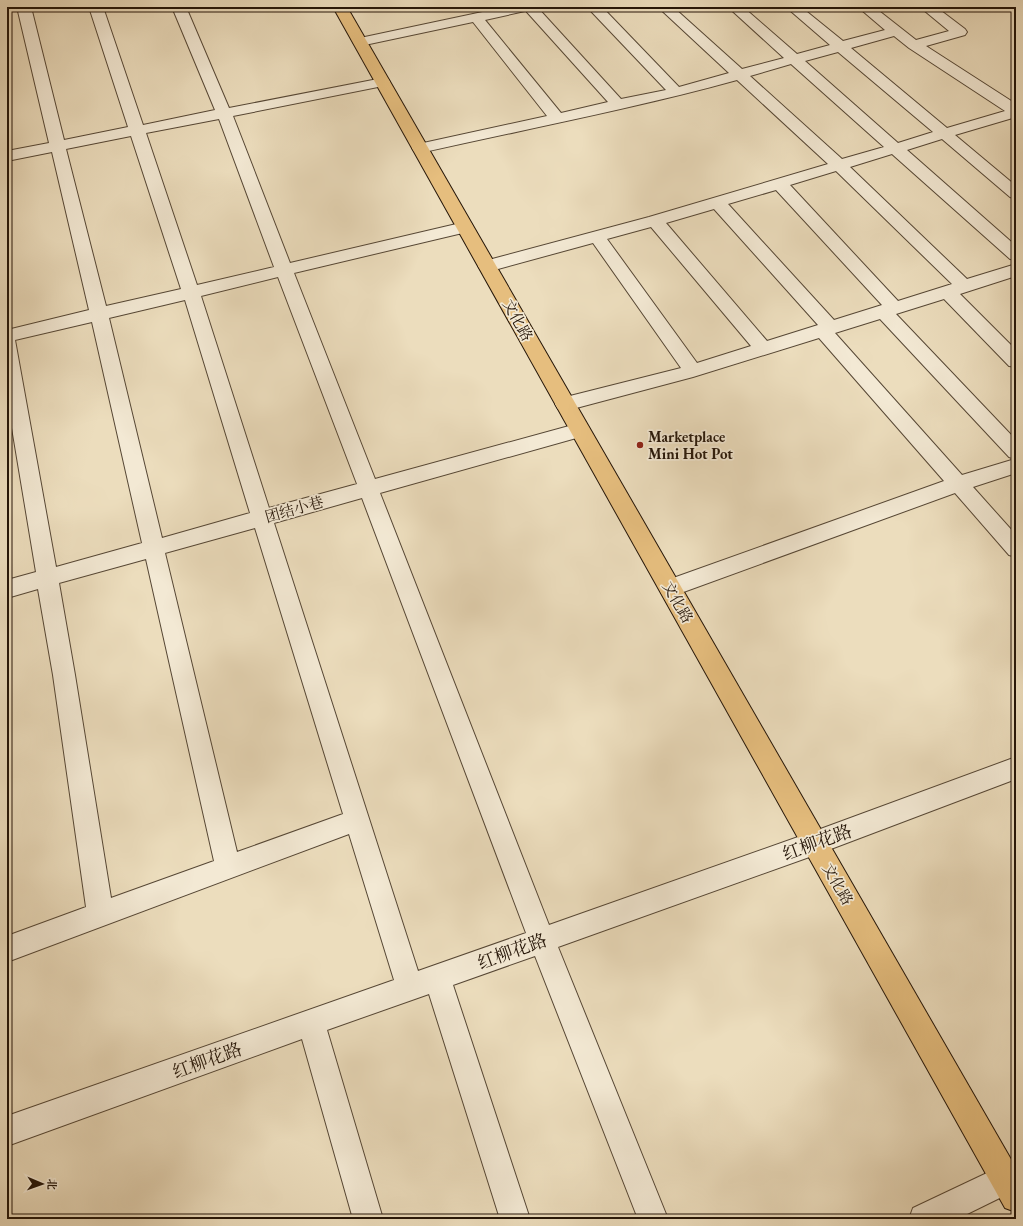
<svg xmlns="http://www.w3.org/2000/svg" width="1023" height="1226" viewBox="0 0 1023 1226" font-family="'EB Garamond','Noto Serif SC',serif">
  <rect width="100%" height="100%" fill="#ecddbd"/>
  <filter id="stains"><feTurbulence type="fractalNoise" baseFrequency=".005" numOctaves="4"/><feColorMatrix values="0 0 0 0 .2 0 0 0 0 .09 0 0 0 0 .02 0 0 0 .5 -.17"/></filter>
  <radialGradient id="worn" r=".72"><stop offset=".6" stop-color="#630" stop-opacity="0"/><stop offset="1" stop-color="#630" stop-opacity=".3"/></radialGradient>
  <g fill="none" stroke-linecap="round" stroke-linejoin="round">
    <g stroke="#564735" stroke-width="2">
      <g id="minor">
        <path d="M17,7H31L64,140L128,127L89,7H103L143,125L215,110L172,7H186L229,108L383,78L388,79L390,82L388,85L233,116L290,263L465,222L471,223L473,227L471,231L294,273L375,479L580,423L587,425L590,430L587,435L380,493L549,925L815,831L1016,757V779L815,855L558,947L668,1219H638L535,956L453,985L530,1219H500L429,994L327,1030L383,1219H353L302,1039L7,1146V1116L394,980L349,834L7,962V936L86,907L53,675L38,589L7,598V580L36,572L7,398V330L89,310L52,152L7,161V151L49,143ZM219,119L274,267L197,285L146,133ZM131,136L181,289L106,306L66,149ZM278,277L357,484L269,508L201,296ZM185,300L250,513L162,538L109,318ZM92,322L142,543L56,567L15,340ZM362,498L526,933L418,971L274,523ZM255,528L343,814L237,852L165,553ZM146,559L214,861L111,898L75,675L59,583Z"/>
        <path d="M506,7H537L621,99L666,90L587,7H602L679,87L729,73L658,7H673L742,69L784,58L728,7H743L797,54L830,45L786,7H801L843,41L885,30L858,7H874L916,40L949,31L920,7H936L965,29L967,32L965,35L926,46L1016,104V117L955,135L1016,186V199L1010,197L942,139L907,150L1016,246V260L1010,259L892,154L850,167L967,279L1016,264V276L960,294L1016,350V367L1009,366L944,299L896,314L1016,440V473L973,487L1016,535V557L1009,555L955,493L678,594L670,597L662,594L659,588L662,582L944,481L819,338L693,377L565,411L558,409L555,404L558,399L681,368L593,243L487,272L481,270L478,266L481,262L649,217L828,164L737,80C632,109 526,129 420,153L414,151L412,148L414,145L547,116L473,22L360,46L355,45L353,42L355,39L360,38ZM525,11H526L608,102L561,113L485,20ZM894,36L909,48L1005,111L947,128L851,48ZM838,52L933,132L898,143L805,61ZM791,64L884,147L842,159L750,76ZM836,171L952,284L898,301L790,185ZM776,190L882,305L834,320L728,204ZM714,209L818,325L767,341L666,223ZM651,227L751,346L697,363L607,239ZM880,319L1009,457L1015,459L962,475L835,333Z"/>
        <path d="M1006,1164L1016,1168V1190L957,1219H909L913,1208Z"/>
      </g>
    </g>
    <g stroke="#241508" stroke-width="2">
      <path id="major" d="M333,7H347L1016,1168V1212L1005,1208Z"/>
    </g>
    <use href="#minor" fill="#f3e9d4" fill-rule="evenodd"/>
    <use href="#major" fill="#e6be7e" fill-rule="evenodd"/>
  </g>
  <circle fill="#8f2418" stroke="#f3e9d4" stroke-width="1.5" cx="640" cy="445" r="4"/>
  <g text-anchor="middle" dominant-baseline="central" stroke-width="3.5" stroke-linejoin="round" paint-order="stroke">
    <g font-size="15" fill="#241508" stroke="#f3e9d4">
      <text transform="translate(518 320) rotate(61)">文化路</text>
      <text transform="translate(294 509) rotate(-16)">团结小巷</text>
      <text transform="translate(678 602) rotate(60)">文化路</text>
      <text transform="translate(838 884) rotate(60)">文化路</text>
    </g>
    <g font-size="15" font-weight="bold" fill="#241508" stroke="#f3e9d4" text-anchor="start">
      <text x="648" y="436">Marketplace<tspan x="648" dy="17">Mini Hot Pot</tspan></text>
    </g>
    <g font-size="18" fill="#241508" stroke="#f3e9d4">
      <text transform="translate(817 842) rotate(-20)">红柳花路</text>
      <text transform="translate(512 951) rotate(-20)">红柳花路</text>
      <text transform="translate(207 1060) rotate(-20)">红柳花路</text>
    </g>
  </g>
  <rect width="1023" height="1226" fill="none" stroke="#ecddbd" stroke-width="24"/>
  <rect x="8" y="8" width="1007" height="1210" fill="none" stroke="#241508" stroke-width="2"/>
  <rect x="12" y="12" width="999" height="1202" fill="none" stroke="#241508"/>
  <g transform="translate(42 1184) rotate(92)" stroke="#f3e9d4" stroke-width="3" paint-order="stroke">
  <path d="M0-3L7 15L0 10L-7 15Z" fill="#241508"/>
  <text y="-6" font-size="11" font-weight="bold" text-anchor="middle" fill="#241508">北</text>
  </g>
  <rect width="100%" height="100%" filter="url(#stains)"/>
  <rect width="100%" height="100%" fill="url(#worn)"/>
</svg>
